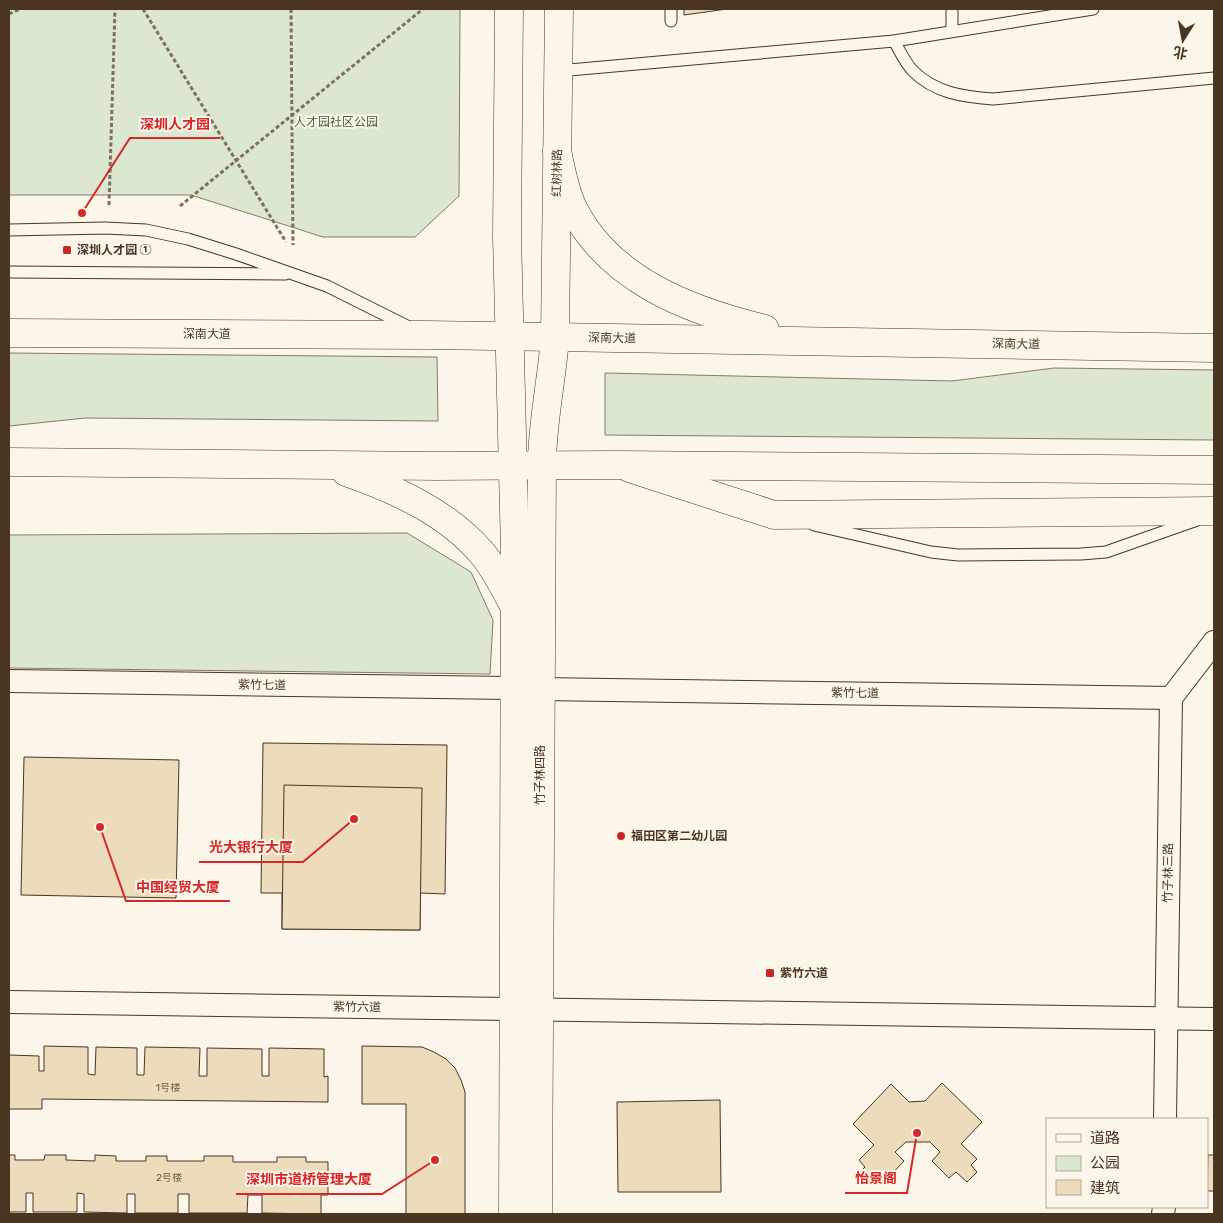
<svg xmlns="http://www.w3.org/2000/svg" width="1223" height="1223" viewBox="0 0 1223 1223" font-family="Rubik,'Noto Sans SC',sans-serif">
  <rect width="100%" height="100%" fill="#fbf6e9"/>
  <g fill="#dce7d0" stroke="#887966">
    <path d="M9,9H460L459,196L415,237H323L191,195H9Z"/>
    <path d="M9,353L437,357L438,421L85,418L9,426Z"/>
    <path d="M1054,368L1214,370V440L605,435V373L952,381Z"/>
    <path d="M407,533L471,572L493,620L490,674L9,668V535Z"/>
  </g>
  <g fill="#ecdcbc" stroke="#4a3520">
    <path d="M684,9H727L684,15Z"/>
    <path d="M263,743L447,745L445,894L420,893V930L282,929V893H261Z"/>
    <path d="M24,757L179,760L176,898L21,895Z"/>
    <path d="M284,785L422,788L420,930L282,929Z"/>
    <path d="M44,1046L88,1047V1074L95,1075L96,1047L137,1048V1075H144L145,1047L200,1048L199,1076H207V1048L262,1049V1076H269V1048L324,1049V1077L328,1076V1102L42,1099V1109H9V1055L39,1056V1071H44Z"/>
    <path d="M362,1046L422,1047L434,1052L446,1059L455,1068L461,1080L465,1092V1214H406V1104H362Z"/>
    <path d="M942,1083L982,1122L961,1144L977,1159L971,1165L977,1172L967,1182L956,1172L949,1178L932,1161L940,1152L930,1142H906L895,1152L904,1161L887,1179L880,1173L870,1183L859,1173L865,1167L859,1160L874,1145L853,1124L891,1084L909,1102L925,1101Z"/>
    <path d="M720,1100L721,1192H618L617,1102Z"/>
    <path d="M9,1155H15V1160H44L45,1155H66V1160L95,1161V1155L116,1156V1161H146V1156H167V1161H204V1156H233V1162H277V1157H306V1162H328V1195H321V1214L262,1213V1195H248L247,1213H189V1194H178V1213H135V1194H127V1213L84,1212V1194L77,1193V1212H33V1193H26V1212H9Z"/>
    <path d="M1208,1155H1214V1191H1207Z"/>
  </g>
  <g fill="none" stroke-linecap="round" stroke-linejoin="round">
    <g stroke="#4a3520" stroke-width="13">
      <g id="service">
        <path d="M952,9V31"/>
        <path d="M671,21V9"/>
        <path d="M894,41C900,51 905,63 913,71C935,93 964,97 993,99L1214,78"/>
        <path d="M558,71L894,41L1093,9"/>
        <path d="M9,230L105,228L146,230L188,239L236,254L327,286L411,328"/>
        <path d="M9,272L285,274"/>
        <path d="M814,525L931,552L958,555L1081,554L1106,552L1197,520"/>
      </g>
    </g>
    <g stroke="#4a3520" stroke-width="24">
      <g id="minor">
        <path d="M9,681L514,688"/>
        <path d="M540,689L1171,698"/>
        <path d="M9,1002L1214,1019"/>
        <path d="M1165,1119L1171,698L1214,642"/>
        <path d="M1163,1214L1164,1207"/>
      </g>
    </g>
    <g stroke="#4a3520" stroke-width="29">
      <g id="tertiary">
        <path d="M509,9L507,236L515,551L513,1214"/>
        <path d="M538,1214L542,465C542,422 552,380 555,337L559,9"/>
      </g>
    </g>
    <g stroke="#4a3520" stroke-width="29">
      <path id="secondary" d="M629,468L774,515L1214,511"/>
    </g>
    <g stroke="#4a3520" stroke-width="29">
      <g id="primary">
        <path d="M557,151C561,169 564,188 572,206C608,280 690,311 765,329"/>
        <path d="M9,333L427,335L1214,348"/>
        <path d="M9,462L437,466L618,465L1214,470"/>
        <path d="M346,472C395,489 446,512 481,552C495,568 505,589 515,608"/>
      </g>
    </g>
    <g stroke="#7f6f5c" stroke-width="3" stroke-dasharray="4 2.5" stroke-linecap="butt">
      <path d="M143,9L286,242"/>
      <path d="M291,9L293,245"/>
      <path d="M9,14L20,9"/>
      <path d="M109,205L115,9"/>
      <path d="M180,206L423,9"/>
    </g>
    <use href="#service" stroke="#fbf6e9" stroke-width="11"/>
    <use href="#minor" stroke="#fbf6e9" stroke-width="22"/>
    <use href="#tertiary" stroke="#fbf6e9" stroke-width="28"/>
    <use href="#secondary" stroke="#fbf6e9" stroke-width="28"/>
    <use href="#primary" stroke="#fbf6e9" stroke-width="28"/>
  </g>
  <g fill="#c62828" stroke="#fbf6e9" stroke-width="2">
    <rect x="62" y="245" width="10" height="10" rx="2.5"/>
    <circle cx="621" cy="836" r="5"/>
    <rect x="765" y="968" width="10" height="10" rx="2.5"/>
  </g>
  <g text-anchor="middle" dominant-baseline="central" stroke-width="4" stroke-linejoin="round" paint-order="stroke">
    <g font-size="10" fill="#725f47">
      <text x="168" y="1088">1号楼</text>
      <text x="169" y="1178">2号楼</text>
    </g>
    <g font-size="12" fill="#436837" stroke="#fbf6e9">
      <text x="336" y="122">人才园社区公园</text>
    </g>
    <g font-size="12" fill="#4a3520" stroke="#fbf6e9">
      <text transform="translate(557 173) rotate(-89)">红树林路</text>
      <text x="207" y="334">深南大道</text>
      <text transform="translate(612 338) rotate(1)">深南大道</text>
      <text transform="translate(1016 344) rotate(1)">深南大道</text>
      <text transform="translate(262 685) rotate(1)">紫竹七道</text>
      <text transform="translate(855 693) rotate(1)">紫竹七道</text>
      <text transform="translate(540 775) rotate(-90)">竹子林四路</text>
      <text transform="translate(1168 873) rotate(-89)">竹子林三路</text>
      <text transform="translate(357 1007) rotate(1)">紫竹六道</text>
    </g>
    <g font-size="12" font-weight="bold" fill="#4a3520" stroke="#fbf6e9" text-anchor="start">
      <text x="77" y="250">深圳人才园 ①</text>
      <text x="631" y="836">福田区第二幼儿园</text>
      <text x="780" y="973">紫竹六道</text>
    </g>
  </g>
  <path fill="none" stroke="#d62828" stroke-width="2" d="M82 213L130 138H220M354 819L303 862H199M100 827L126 901H230M917 1133L907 1193H845M435 1160L382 1194H236"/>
  <g fill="#d62828" stroke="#fbf6e9" stroke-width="2">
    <circle cx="82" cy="213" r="5"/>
    <circle cx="354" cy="819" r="5"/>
    <circle cx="100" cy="827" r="5"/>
    <circle cx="917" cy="1133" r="5"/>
    <circle cx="435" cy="1160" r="5"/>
  </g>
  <g font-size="14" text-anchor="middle" font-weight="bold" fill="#d62828" stroke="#fbf6e9" stroke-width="4" stroke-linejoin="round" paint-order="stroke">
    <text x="175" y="129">深圳人才园</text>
    <text x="251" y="852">光大银行大厦</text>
    <text x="178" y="892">中国经贸大厦</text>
    <text x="876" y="1183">怡景阁</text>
    <text x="309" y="1184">深圳市道桥管理大厦</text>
  </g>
  <rect width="1223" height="1223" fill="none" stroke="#4a3520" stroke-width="20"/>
  <rect x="1046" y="1118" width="162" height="90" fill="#fbf6e9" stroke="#b4a999"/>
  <rect x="1056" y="1134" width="25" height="8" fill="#fbf6e9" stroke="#b4a999"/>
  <text x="1090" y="1143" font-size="15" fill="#4a3520">道路</text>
  <rect x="1056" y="1156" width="25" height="15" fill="#dce7d0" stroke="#b4a999"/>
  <text x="1090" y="1168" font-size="15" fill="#4a3520">公园</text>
  <rect x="1056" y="1180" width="25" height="15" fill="#ecdcbc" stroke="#b4a999"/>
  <text x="1090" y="1193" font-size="15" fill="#4a3520">建筑</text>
  <g transform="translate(1183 40) rotate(191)" stroke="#fbf6e9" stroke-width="4" paint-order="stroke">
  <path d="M0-4L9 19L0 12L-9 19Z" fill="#4a3520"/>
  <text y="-8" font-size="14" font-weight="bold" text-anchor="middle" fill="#4a3520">北</text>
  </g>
</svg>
